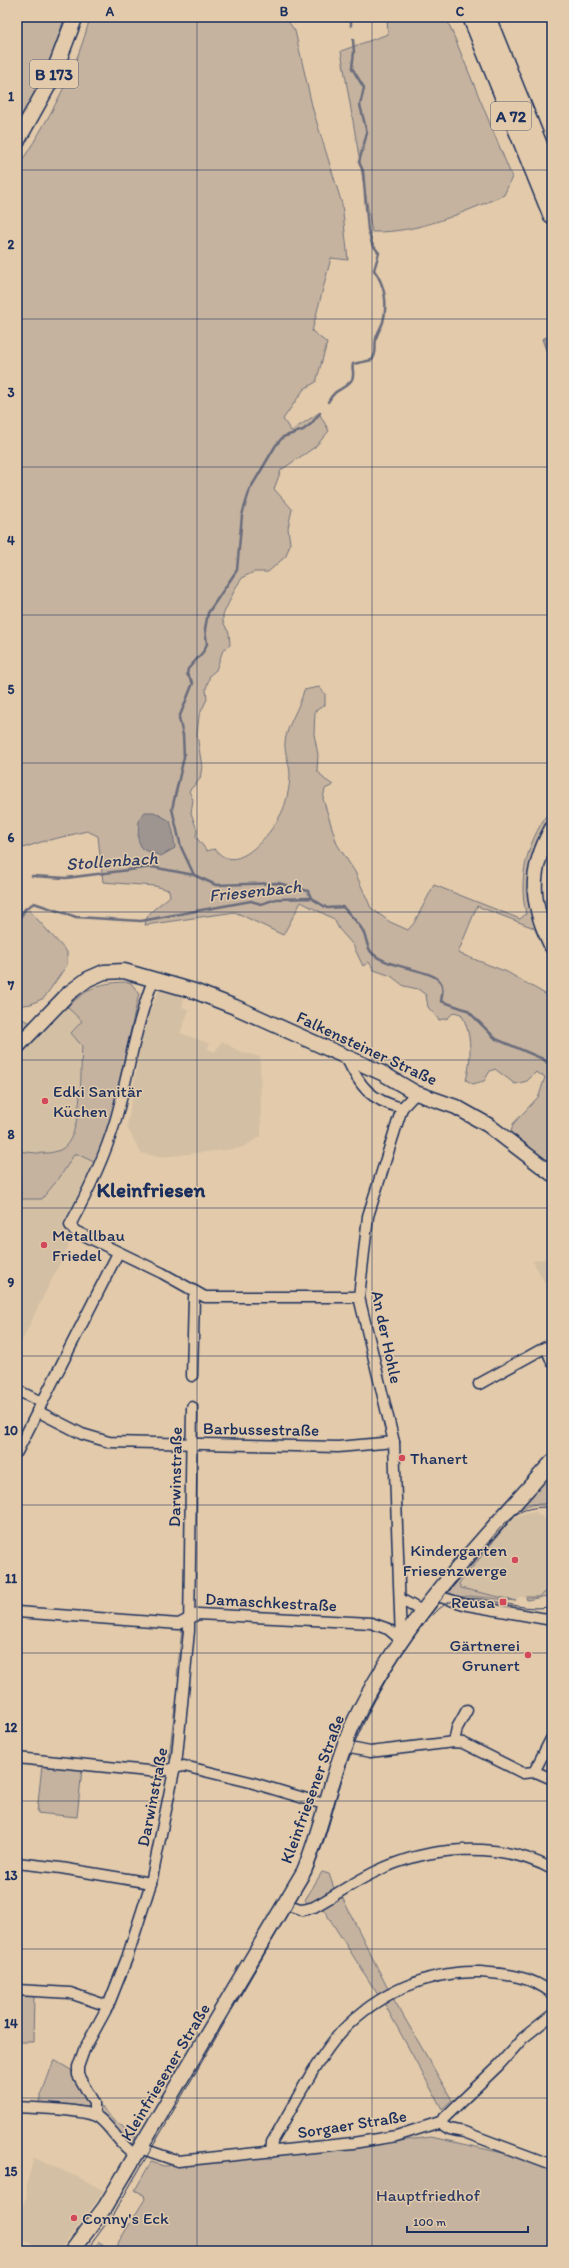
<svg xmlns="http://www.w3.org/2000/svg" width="569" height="2268" viewBox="0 0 569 2268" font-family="Itim,sans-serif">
  <rect width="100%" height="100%" fill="#e2caaa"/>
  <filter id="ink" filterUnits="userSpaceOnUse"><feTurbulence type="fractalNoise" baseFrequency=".025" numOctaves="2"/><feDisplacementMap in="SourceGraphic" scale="8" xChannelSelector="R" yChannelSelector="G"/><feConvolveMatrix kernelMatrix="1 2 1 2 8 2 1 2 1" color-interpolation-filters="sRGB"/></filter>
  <g filter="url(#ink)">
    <g fill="#d3bfa4">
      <path d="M160,988L182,993L184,997L182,1007L189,1010L180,1033L210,1044L207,1049L215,1052L222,1041L238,1051L260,1057L261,1136L241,1148L160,1157L141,1153L127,1127L144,1025Z"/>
      <path d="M67,1007L82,1021L71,1033L82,1046L78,1116L70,1140L61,1150L46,1154L17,1151V1057Z"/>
      <path d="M75,1152L96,1163L67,1227L73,1236L17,1350V1199H44L60,1177Z"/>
      <path d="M552,1250V1296L533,1261L549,1258Z"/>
      <path d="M536,1512L552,1525V1587L539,1597H519L516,1601L461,1588L459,1583L515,1516Z"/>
      <path d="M34,2158L84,2180L104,2191L59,2251H47L17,2237V2217L27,2197V2183Z"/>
    </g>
    <g fill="#c5b39f" stroke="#70717e">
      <path d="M17,17H64C59,40 35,106 17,119Z"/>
      <path d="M90,17H285L295,31L313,110L342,204L348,260L331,258L312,331L327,343L316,382L304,389L283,419L291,431L319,413L329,431L315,447L281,470L274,489L292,509L288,528L290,544L286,556L268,572H254L243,577L236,587L223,615V622L229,633L230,645L223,650L216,670L210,675L206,689L207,699L199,716L197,735L202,767L200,779L189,791L193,800L191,813L197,830L196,837L207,851L214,849C218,852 222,857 227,858C247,864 273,830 281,814C286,805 290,786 290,775C290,764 284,753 285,742C287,724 300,708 304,690L319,687L325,694V705L315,711L314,734L318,755L317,770L324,779L333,785L325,789L323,799L337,844L355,872L371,908L390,922L408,930L414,923L434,885L520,919L526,914C517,874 529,839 552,807V816L543,831L536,924L552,956V964L534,928L477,906L458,953L507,972L552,998V1015L548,1022L552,1025V1169L510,1137L513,1124L539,1096L545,1077L536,1072L527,1081L515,1084L495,1069L490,1071L484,1081L473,1084L466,1080C472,1059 472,1032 461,1014L454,1012L448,1018L439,1020L428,1007L426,995L418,989L404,986L391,976L374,970L369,962L363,966L353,945L339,929L334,919L301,902L283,935L235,912L145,925C146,911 160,906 170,896L169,890L155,886L103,882L98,836L87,831L41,842L17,850V168C46,125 78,68 90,17Z"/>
      <path d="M387,17H446L512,177L504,195C462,213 419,233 372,232L341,51L388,34Z"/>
      <path d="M27,908L67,952V965L44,998L31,1004L17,1006V925Z"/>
      <path d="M130,982L139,993L113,1109L96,1163L75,1153L60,1177L42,1199H21L20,1165L17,1151C31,1152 46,1156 60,1150C84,1139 80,1069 82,1046L71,1033L82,1021L67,1007C90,987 99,982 130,982Z"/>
      <path d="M17,1017L31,1023L17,1036Z"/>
      <path d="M552,1467V1503L528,1505L515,1512Z"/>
      <path d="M509,1522L459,1584L461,1588L516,1601L470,1596L455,1598L449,1591Z"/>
      <path d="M552,1587V1595L527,1600L526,1597H539Z"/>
      <path d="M179,1627L186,1629L181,1676H177L182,1629Z"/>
      <path d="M175,1706L179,1707L174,1759L169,1758Z"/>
      <path d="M42,1765L82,1769L77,1817L37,1813Z"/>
      <path d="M322,1872L329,1874L335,1891L309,1905L305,1900Z"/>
      <path d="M342,1897L388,1989L378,1995L322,1907Z"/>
      <path d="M17,1994H34L33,2042H17Z"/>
      <path d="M393,1998L452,2100L442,2109L384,2003Z"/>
      <path d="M54,2060L71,2070C74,2086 87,2089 89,2107L38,2104Z"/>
      <path d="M97,2102L114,2120L136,2137L131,2146L98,2111Z"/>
      <path d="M431,2137L512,2155L552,2170V2251H92L99,2242L113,2251L145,2199L144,2195L135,2190L151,2162L164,2166L299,2154Z"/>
    </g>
    <g fill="#9e9590" stroke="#6a6c7c">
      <path d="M552,335V367L542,339Z"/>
      <path d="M145,812H154L170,821L173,832L175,848L161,856L142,849L138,839L139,819Z"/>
    </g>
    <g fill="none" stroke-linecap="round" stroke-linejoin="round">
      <g stroke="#6a6c7c" stroke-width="2.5">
        <path d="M351,26V17"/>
        <path d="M328,402C337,386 342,392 351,381C356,375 351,370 353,364L372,360C378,352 374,348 376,339C377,333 381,328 383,322C388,304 385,285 374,270L379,253L372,244L368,230L363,171L359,162L367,133L360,105L364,88L352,68L354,52L353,40"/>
        <path d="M194,875L181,847L172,809L184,757L183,735L179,718L193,683L187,674L188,669L203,652L207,644L205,629L208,613L237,570L242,515L250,489L276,445L283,437L303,430L311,424L320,413"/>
        <path d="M32,876L66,878L152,867L194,875L216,885L278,883L308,891L311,898"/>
        <path d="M17,920L25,909L34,903L76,917L141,921L251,901L261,904L276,899L311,898L327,908L343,907C350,915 358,922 363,931C367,938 366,947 372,953C388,969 435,969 441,983C444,988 442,996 441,1001L467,1010L496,1039L543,1059L552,1067"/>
      </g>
      <g stroke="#1b2f5e" stroke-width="13">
        <g id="street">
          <path d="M154,978C135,1025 129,1074 115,1122C104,1158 88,1192 70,1225L75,1231L162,1273L205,1297H359"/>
          <path d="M346,1057C360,1087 370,1100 402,1108"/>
          <path d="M192,1376L194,1297L197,1293"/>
          <path d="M479,1384L546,1347L552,1362"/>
          <path d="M17,1390L41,1402"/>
          <path d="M37,1411L82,1434L109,1442L338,1447L394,1442"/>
          <path d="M17,1452L118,1253"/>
          <path d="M434,1595L467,1605L552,1620"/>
          <path d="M400,1599L422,1611"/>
          <path d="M17,1612L179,1624L198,1614L371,1623L388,1629L401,1640"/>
          <path d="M401,1640L394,1442L359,1297L368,1216L402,1108L416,1093"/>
          <path d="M454,1742L457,1728L467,1710"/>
          <path d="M345,1747L370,1752L454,1742L463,1743L523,1773L536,1772L552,1779"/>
          <path d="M17,1758L158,1772L184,1766L250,1782L327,1805"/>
          <path d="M534,1772L551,1739"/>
          <path d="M17,1863L61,1868L151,1883"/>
          <path d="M285,1904L303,1910L314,1907C334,1896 354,1882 375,1872C427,1846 499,1840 552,1869"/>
          <path d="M17,1990L70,1993L108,2006"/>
          <path d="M17,2107C34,2108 88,2109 99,2118C113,2129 120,2146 136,2155"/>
          <path d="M94,2115V2103L78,2075V2067L84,2050L108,2006L127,1958L151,1883L177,1756L189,1631L192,1407"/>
          <path d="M440,2122C445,2130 455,2130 464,2132L552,2165"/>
          <path d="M140,2148L178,2161L353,2143L396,2136L440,2122L499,2065L523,2038L552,2015"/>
          <path d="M271,2152L272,2142C292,2109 316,2059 342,2031C377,1994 428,1970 480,1972C506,1974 531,1976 552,1993"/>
          <path d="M17,2249L20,2251"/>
        </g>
      </g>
      <g stroke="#1b2f5e" stroke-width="17">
        <g id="secondary">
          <path d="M552,828C528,872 530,903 552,947"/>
          <path d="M17,1047L69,993L88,979L104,972L124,971L194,991L235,1007L382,1073L416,1093L456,1107L488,1125L552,1174"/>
          <path d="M72,2251L105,2207L304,1871C324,1823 332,1770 353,1724C400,1623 479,1544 552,1462"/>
        </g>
      </g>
      <g stroke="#1b2f5e" stroke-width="18">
        <path id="primary" d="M17,141L51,80L75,17"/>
      </g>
      <g stroke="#1b2f5e" stroke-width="21">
        <g id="highway">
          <path d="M472,17L552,214"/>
          <path d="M486,17L552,180"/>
        </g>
      </g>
      <use href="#street" stroke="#e2caaa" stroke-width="10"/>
      <use href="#secondary" stroke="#e2caaa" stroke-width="14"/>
      <use href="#primary" stroke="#e2caaa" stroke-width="15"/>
      <use href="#highway" stroke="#e2caaa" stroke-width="18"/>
      <g stroke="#1b2f5e" stroke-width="1">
        <path d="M433,1615C465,1577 513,1617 552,1606"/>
        <path d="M86,2251L114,2213L311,1874C330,1833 336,1789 353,1748C382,1674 428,1613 479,1553C492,1539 504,1519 522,1511C532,1507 542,1507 552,1507"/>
      </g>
    </g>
  </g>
  <path fill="none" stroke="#1b2f5e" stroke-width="1" stroke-opacity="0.55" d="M197,17V2251M372,17V2251M17,170H552M17,319H552M17,467H552M17,615H552M17,763H552M17,912H552M17,1060H552M17,1208H552M17,1356H552M17,1505H552M17,1653H552M17,1801H552M17,1949H552M17,2098H552"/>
  <g fill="#d1495b" stroke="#e2caaa" stroke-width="1.5">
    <circle cx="45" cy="1101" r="4"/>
    <circle cx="44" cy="1245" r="4"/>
    <circle cx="402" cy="1458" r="4"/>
    <circle cx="515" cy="1560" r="4"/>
    <rect x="499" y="1598" width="8" height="8" rx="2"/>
    <circle cx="528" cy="1655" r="4"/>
    <circle cx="74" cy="2218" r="4"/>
  </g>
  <g text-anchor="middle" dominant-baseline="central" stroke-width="3" stroke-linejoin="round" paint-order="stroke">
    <g fill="#e2caaa" stroke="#575e75" stroke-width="1">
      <rect x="30" y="60" width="48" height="28" rx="3"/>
      <rect x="491" y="102" width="40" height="28" rx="3"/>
    </g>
    <g font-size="16" font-weight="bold" fill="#1b2f5e">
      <text x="54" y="74">B 173</text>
      <text x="511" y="116">A 72</text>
    </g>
    <g font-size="17" fill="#1b2f5e" stroke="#e2caaa">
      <text transform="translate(367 1048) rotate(25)">Falkensteiner Straße</text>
      <text transform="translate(387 1337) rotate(78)">An der Hohle</text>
      <text transform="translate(261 1429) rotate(1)">Barbussestraße</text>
      <text transform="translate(175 1477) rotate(-89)">Darwinstraße</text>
      <text transform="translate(271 1602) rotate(3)">Damaschkestraße</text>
      <text transform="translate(312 1789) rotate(-70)">Kleinfriesener Straße</text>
      <text transform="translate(152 1797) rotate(-79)">Darwinstraße</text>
      <text transform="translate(165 2072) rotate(-59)">Kleinfriesener Straße</text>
      <text transform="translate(352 2124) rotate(-9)">Sorgaer Straße</text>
    </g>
    <g font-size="17" fill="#1b2f5e" stroke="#e2caaa" text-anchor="start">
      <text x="53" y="1091">Edki Sanitär<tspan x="53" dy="20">Küchen</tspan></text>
      <text x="52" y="1235">Metallbau<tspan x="52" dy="20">Friedel</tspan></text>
      <text x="410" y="1458">Thanert</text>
      <text x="507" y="1550" text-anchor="end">Kindergarten<tspan x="507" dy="20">Friesenzwerge</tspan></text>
      <text x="495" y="1602" text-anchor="end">Reusa</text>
      <text x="520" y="1645" text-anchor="end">Gärtnerei<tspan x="520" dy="20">Grunert</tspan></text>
      <text x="82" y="2218">Conny's Eck</text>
    </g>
    <g font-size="17" fill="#2c3c64" stroke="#e2caaa">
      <text x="428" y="2195">Hauptfriedhof</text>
    </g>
    <g font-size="18" font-style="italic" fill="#2f3e66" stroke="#e2caaa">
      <text transform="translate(112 861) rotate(-4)">Stollenbach</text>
      <text transform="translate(255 891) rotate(-6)">Friesenbach</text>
    </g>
    <g font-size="21" font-weight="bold" fill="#1b2f5e" stroke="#e2caaa">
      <text x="151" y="1189">Kleinfriesen</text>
    </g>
  </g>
  <rect width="569" height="2268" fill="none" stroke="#e2caaa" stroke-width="44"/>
  <path d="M407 2226v6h121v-6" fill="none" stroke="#1b2f5e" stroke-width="2"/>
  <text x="413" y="2226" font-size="12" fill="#1b2f5e" stroke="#e2caaa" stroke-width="3" paint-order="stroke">100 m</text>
  <rect x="22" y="22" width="525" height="2224" fill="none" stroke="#1b2f5e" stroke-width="1.5"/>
  <g font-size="13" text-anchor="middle" font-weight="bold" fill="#1b2f5e">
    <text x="110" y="16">A</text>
    <text x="284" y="16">B</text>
    <text x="460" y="16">C</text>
    <text x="11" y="101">1</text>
    <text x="11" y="249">2</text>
    <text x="11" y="397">3</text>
    <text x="11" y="545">4</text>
    <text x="11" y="694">5</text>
    <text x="11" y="842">6</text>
    <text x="11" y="990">7</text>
    <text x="11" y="1139">8</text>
    <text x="11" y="1287">9</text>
    <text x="11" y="1435">10</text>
    <text x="11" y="1583">11</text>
    <text x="11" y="1732">12</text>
    <text x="11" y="1880">13</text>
    <text x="11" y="2028">14</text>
    <text x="11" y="2176">15</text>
  </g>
</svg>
